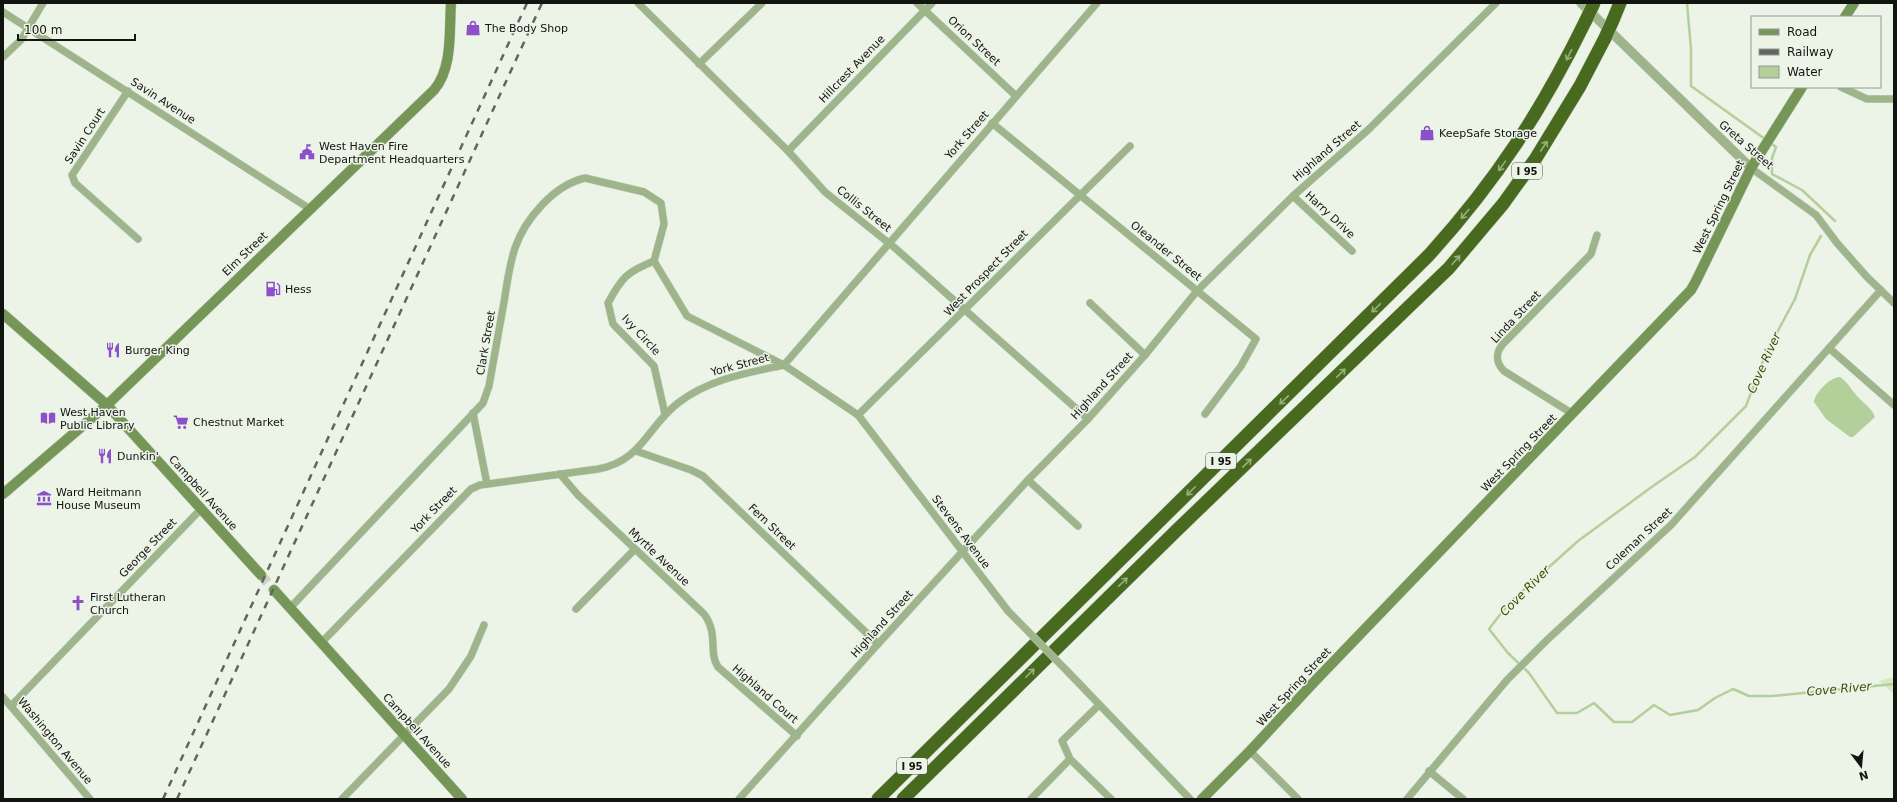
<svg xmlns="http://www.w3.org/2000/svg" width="1897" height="802" viewBox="0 0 1897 802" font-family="'DejaVu Sans',sans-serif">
  <rect width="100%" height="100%" fill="#ecf3e7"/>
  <path fill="#d4eac1" d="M1894,677V694L1879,681Z"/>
  <path fill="#b3cf9a" d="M1840,377C1849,383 1853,393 1861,400C1867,406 1872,409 1875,417L1853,437H1850L1826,419L1814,402C1815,393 1830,377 1840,377Z"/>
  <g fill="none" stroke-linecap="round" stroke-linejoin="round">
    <g stroke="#b3cf9a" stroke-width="2.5">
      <path d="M1687,3L1691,49V86L1765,139"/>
      <path d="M1769,142L1776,147L1772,158V174L1802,190L1835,221"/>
      <path d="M1821,236L1810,255L1795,299L1766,353L1746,406L1695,457L1653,486L1578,541L1509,603L1489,629L1508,653L1529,673L1557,713H1577L1594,703L1614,722H1632L1654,705L1670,715L1698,710L1715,698L1733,689L1749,696H1772L1894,684"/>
    </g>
    <path stroke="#cbd2c7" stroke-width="10" stroke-dasharray="10 5" stroke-linecap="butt" d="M261,575L274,590"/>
    <g stroke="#c9cfc5" stroke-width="8">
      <g id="minor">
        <path d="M638,3L788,151L825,192L895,248L1088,419"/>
        <path d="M917,3L1016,96"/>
        <path d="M3,12L310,209"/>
        <path d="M3,57L21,40L43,3"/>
        <path d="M699,64L762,3"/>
        <path d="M1841,87L1867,99H1894"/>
        <path d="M128,91L72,175L75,183L138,239"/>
        <path d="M992,123L1256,339L1241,366L1205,414"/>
        <path d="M788,151L932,3"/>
        <path d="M1751,168L1816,215L1837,243L1867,277L1894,303"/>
        <path d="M1293,196L1352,251"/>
        <path d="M1090,303L1145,355"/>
        <path d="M1829,348L1894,405"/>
        <path d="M473,413L487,484"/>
        <path d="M665,414L654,366L613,324L608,303C622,277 627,272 654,261L687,316L784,365L858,415L1008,611"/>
        <path d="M1573,414L1504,371C1496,363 1495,353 1503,344L1591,254L1597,235"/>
        <path d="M858,415L1130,146"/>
        <path d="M636,451L691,470L703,476L878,644"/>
        <path d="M560,474L578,495L704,614C719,634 708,652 718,667L797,736"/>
        <path d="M1028,480L1078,526"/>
        <path d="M290,608L483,403L489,386C494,358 499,330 504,302C507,284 509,266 515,248C525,219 554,185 585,178L644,192L661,203L664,224L654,261"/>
        <path d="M576,609L635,549"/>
        <path d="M322,642L471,489L480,485L598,469C642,461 647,427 678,403C709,379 747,373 784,365L1097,3"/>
        <path d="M1070,674L1190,799"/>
        <path d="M3,697L90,799"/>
        <path d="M1099,705L1062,741L1070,759L1111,799"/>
        <path d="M11,706L201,509"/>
        <path d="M1250,751L1298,799"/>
        <path d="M1429,771L1463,799"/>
        <path d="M342,799L449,689L471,656L484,625"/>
        <path d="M739,799L878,644L1028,480L1088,419L1145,355L1197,291L1293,196L1369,129L1496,3"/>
        <path d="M1031,799L1070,759"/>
        <path d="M1407,799L1507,680L1547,640L1671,525L1881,290"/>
      </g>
    </g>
    <g stroke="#c9cfc5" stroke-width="10">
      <path id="tertiary" d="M1581,3L1751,168"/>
    </g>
    <g stroke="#c9cfc5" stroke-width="11">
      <g id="secondary">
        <path d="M1845,17L1854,3"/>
        <path d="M3,314L107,405L261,575"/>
        <path d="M3,494L107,405L434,90C453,68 449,31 451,3"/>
        <path d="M274,590L462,799"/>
        <path d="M1202,799L1250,751L1315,681L1691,290L1696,281L1751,168L1802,87"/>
      </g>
    </g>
    <g stroke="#c9cfc5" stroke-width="14">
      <g id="motorway">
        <path d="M1613,20L1620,3"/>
        <path d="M878,799L1429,255C1497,180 1542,110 1586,20"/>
        <path d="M903,799L1178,529L1449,268L1503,204L1536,158L1580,86L1605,38"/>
      </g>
    </g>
    <use href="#minor" stroke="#9eb48b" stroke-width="7"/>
    <use href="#tertiary" stroke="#9eb48b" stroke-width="9"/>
    <use href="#secondary" stroke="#769658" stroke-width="10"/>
    <use href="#motorway" stroke="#476a1f" stroke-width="13"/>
    <g stroke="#61655e" stroke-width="2.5" stroke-dasharray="7 7" stroke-linecap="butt">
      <path d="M163,799L527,3"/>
      <path d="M177,799L542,3"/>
    </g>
    <g stroke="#c9cfc5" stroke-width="8" stroke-linecap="butt">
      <path id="minor-bridge" d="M1008,611L1070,674"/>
    </g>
    <g stroke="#c9cfc5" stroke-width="14" stroke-linecap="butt">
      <g id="motorway-bridge">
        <path d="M1586,20L1594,3"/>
        <path d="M1605,38L1613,20"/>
      </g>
    </g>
    <use href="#minor-bridge" stroke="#9eb48b" stroke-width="7"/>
    <use href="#motorway-bridge" stroke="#476a1f" stroke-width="13"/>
  </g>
  <defs><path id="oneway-shaft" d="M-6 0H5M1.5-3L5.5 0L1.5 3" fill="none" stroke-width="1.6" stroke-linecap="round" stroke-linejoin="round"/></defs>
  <g stroke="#9aae83">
    <use href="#oneway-shaft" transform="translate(1569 55) rotate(117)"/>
    <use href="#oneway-shaft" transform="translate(1544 146) rotate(-57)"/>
    <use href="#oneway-shaft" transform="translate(1502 166) rotate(125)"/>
    <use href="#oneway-shaft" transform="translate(1465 214) rotate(130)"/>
    <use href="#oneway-shaft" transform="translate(1456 260) rotate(-48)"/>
    <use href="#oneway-shaft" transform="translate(1376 308) rotate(136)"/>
    <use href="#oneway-shaft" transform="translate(1341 373) rotate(-44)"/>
    <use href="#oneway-shaft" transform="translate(1284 400) rotate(136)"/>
    <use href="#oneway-shaft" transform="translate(1247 463) rotate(-44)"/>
    <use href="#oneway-shaft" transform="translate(1191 491) rotate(135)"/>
    <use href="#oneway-shaft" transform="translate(1123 582) rotate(-44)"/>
    <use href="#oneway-shaft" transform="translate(1030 673) rotate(-45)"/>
  </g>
  <defs>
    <g id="shop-bare" transform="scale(1.2)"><path d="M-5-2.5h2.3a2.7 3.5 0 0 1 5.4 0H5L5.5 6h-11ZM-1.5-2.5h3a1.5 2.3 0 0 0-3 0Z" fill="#8c51c8" stroke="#ecf3e7" stroke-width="2.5" paint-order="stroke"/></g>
    <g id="civic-bare" transform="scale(1.2)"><path d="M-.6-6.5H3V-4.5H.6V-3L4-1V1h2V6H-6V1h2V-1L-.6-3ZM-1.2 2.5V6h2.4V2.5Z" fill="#8c51c8" stroke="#ecf3e7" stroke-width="2.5" paint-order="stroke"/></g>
    <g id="fuel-bare" transform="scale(1.2)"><path d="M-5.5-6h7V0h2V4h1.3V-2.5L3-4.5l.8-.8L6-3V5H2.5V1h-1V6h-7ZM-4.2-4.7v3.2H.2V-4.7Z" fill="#8c51c8" stroke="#ecf3e7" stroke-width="2.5" paint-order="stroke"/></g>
    <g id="restaurant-bare" transform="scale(1.2)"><path d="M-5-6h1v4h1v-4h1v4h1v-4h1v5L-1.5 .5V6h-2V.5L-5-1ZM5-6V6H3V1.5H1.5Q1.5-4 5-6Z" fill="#8c51c8" stroke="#ecf3e7" stroke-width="2.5" paint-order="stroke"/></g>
    <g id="library-bare" transform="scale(1.2)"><path d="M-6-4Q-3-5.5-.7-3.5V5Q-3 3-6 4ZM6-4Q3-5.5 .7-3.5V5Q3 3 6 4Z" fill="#8c51c8" stroke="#ecf3e7" stroke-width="2.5" paint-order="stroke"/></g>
    <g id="supermarket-bare" transform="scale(1.2)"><path d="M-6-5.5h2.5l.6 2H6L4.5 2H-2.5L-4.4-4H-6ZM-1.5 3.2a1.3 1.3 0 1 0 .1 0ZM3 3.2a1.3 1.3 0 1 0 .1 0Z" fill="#8c51c8" stroke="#ecf3e7" stroke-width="2.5" paint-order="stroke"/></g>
    <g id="museum-bare" transform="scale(1.2)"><path d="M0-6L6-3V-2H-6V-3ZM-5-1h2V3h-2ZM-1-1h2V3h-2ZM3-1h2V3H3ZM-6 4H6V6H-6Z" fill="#8c51c8" stroke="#ecf3e7" stroke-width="2.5" paint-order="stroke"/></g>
    <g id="church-bare" transform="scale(1.2)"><path d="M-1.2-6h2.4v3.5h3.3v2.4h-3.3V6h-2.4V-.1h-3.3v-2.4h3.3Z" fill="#8c51c8" stroke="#ecf3e7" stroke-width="2.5" paint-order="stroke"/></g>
  </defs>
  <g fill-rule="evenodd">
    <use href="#shop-bare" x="473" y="28"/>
    <use href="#shop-bare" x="1427" y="133"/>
    <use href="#civic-bare" x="307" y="152"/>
    <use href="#fuel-bare" x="273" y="289"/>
    <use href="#restaurant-bare" x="113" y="350"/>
    <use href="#library-bare" x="48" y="418"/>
    <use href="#supermarket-bare" x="181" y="422"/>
    <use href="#restaurant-bare" x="105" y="456"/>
    <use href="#museum-bare" x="44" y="498"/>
    <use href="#church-bare" x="78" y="603"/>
  </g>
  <g text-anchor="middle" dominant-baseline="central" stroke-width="3" stroke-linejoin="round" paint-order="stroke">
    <g fill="#ecf3e7" stroke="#535750" stroke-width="1">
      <rect x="1512" y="163" width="30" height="16" rx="3"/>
      <rect x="1206" y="453" width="30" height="16" rx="3"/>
      <rect x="897" y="758" width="30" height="16" rx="3"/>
    </g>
    <g font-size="10" font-weight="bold" fill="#121410">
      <text x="1527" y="171">I 95</text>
      <text x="1221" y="461">I 95</text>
      <text x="912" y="766">I 95</text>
    </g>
    <g font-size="11" fill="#121410" stroke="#ecf3e7" text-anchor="start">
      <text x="485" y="28">The Body Shop</text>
      <text x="1439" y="133">KeepSafe Storage</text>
      <text x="319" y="146">West Haven Fire<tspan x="319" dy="13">Department Headquarters</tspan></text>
      <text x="285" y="289">Hess</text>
      <text x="125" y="350">Burger King</text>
      <text x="60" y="412">West Haven<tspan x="60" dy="13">Public Library</tspan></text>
      <text x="193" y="422">Chestnut Market</text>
      <text x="117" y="456">Dunkin'</text>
      <text x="56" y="492">Ward Heitmann<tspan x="56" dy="13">House Museum</tspan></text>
      <text x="90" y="597">First Lutheran<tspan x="90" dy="13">Church</tspan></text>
    </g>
    <g font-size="11" fill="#121410" stroke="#ecf3e7">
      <text transform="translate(974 41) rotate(43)">Orion Street</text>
      <text transform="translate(852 69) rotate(-46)">Hillcrest Avenue</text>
      <text transform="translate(163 101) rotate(33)">Savin Avenue</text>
      <text transform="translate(967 135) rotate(-49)">York Street</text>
      <text transform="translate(85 136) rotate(-57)">Savin Court</text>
      <text transform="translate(1746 145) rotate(41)">Greta Street</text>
      <text transform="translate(1327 151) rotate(-41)">Highland Street</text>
      <text transform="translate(1719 207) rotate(-64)">West Spring Street</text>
      <text transform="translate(864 209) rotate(39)">Collis Street</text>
      <text transform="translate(1330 215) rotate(43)">Harry Drive</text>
      <text transform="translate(1166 251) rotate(39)">Oleander Street</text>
      <text transform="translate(245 254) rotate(-44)">Elm Street</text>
      <text transform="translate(986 273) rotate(-46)">West Prospect Street</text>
      <text transform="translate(1516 317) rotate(-47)">Linda Street</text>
      <text transform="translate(641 335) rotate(47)">Ivy Circle</text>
      <text transform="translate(486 343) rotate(-80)">Clark Street</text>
      <text transform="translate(740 365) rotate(-15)">York Street</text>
      <text transform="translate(1102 386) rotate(-48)">Highland Street</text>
      <text transform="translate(1519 453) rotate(-46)">West Spring Street</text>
      <text transform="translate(203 493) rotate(48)">Campbell Avenue</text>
      <text transform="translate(434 510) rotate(-46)">York Street</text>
      <text transform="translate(772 527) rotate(44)">Fern Street</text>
      <text transform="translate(961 532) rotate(53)">Stevens Avenue</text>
      <text transform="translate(1639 539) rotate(-43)">Coleman Street</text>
      <text transform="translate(148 548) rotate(-46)">George Street</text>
      <text transform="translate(659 557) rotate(43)">Myrtle Avenue</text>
      <text transform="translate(882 624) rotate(-48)">Highland Street</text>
      <text transform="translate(1294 687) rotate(-47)">West Spring Street</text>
      <text transform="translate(765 694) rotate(41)">Highland Court</text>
      <text transform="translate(417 731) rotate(48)">Campbell Avenue</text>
      <text transform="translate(55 741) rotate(50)">Washington Avenue</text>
    </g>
    <g font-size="12" font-style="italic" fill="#2f4f00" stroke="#ecf3e7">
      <text transform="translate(1764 363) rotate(-66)">Cove River</text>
      <text transform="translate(1525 591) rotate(-45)">Cove River</text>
      <text transform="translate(1839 689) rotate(-5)">Cove River</text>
    </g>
  </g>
  <rect width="1897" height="802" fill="none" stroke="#121410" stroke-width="8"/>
  <rect x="1751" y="16" width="130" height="72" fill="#ecf3e7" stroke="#959a91"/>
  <rect x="1759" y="29" width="20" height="6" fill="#769658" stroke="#959a91"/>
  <text x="1787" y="36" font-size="12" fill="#121410">Road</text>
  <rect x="1759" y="49" width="20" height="6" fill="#61655e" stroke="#959a91"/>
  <text x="1787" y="56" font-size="12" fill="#121410">Railway</text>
  <rect x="1759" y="66" width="20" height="12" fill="#b3cf9a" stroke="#959a91"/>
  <text x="1787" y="76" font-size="12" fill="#121410">Water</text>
  <g transform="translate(1861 766) rotate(164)" stroke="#ecf3e7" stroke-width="3" paint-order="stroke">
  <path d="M0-3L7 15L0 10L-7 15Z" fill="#121410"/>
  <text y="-6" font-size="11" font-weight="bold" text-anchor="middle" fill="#121410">N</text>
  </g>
  <path d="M18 34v6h117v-6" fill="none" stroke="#121410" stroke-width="2"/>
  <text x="24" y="34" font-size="12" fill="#121410" stroke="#ecf3e7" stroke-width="3" paint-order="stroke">100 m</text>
</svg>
